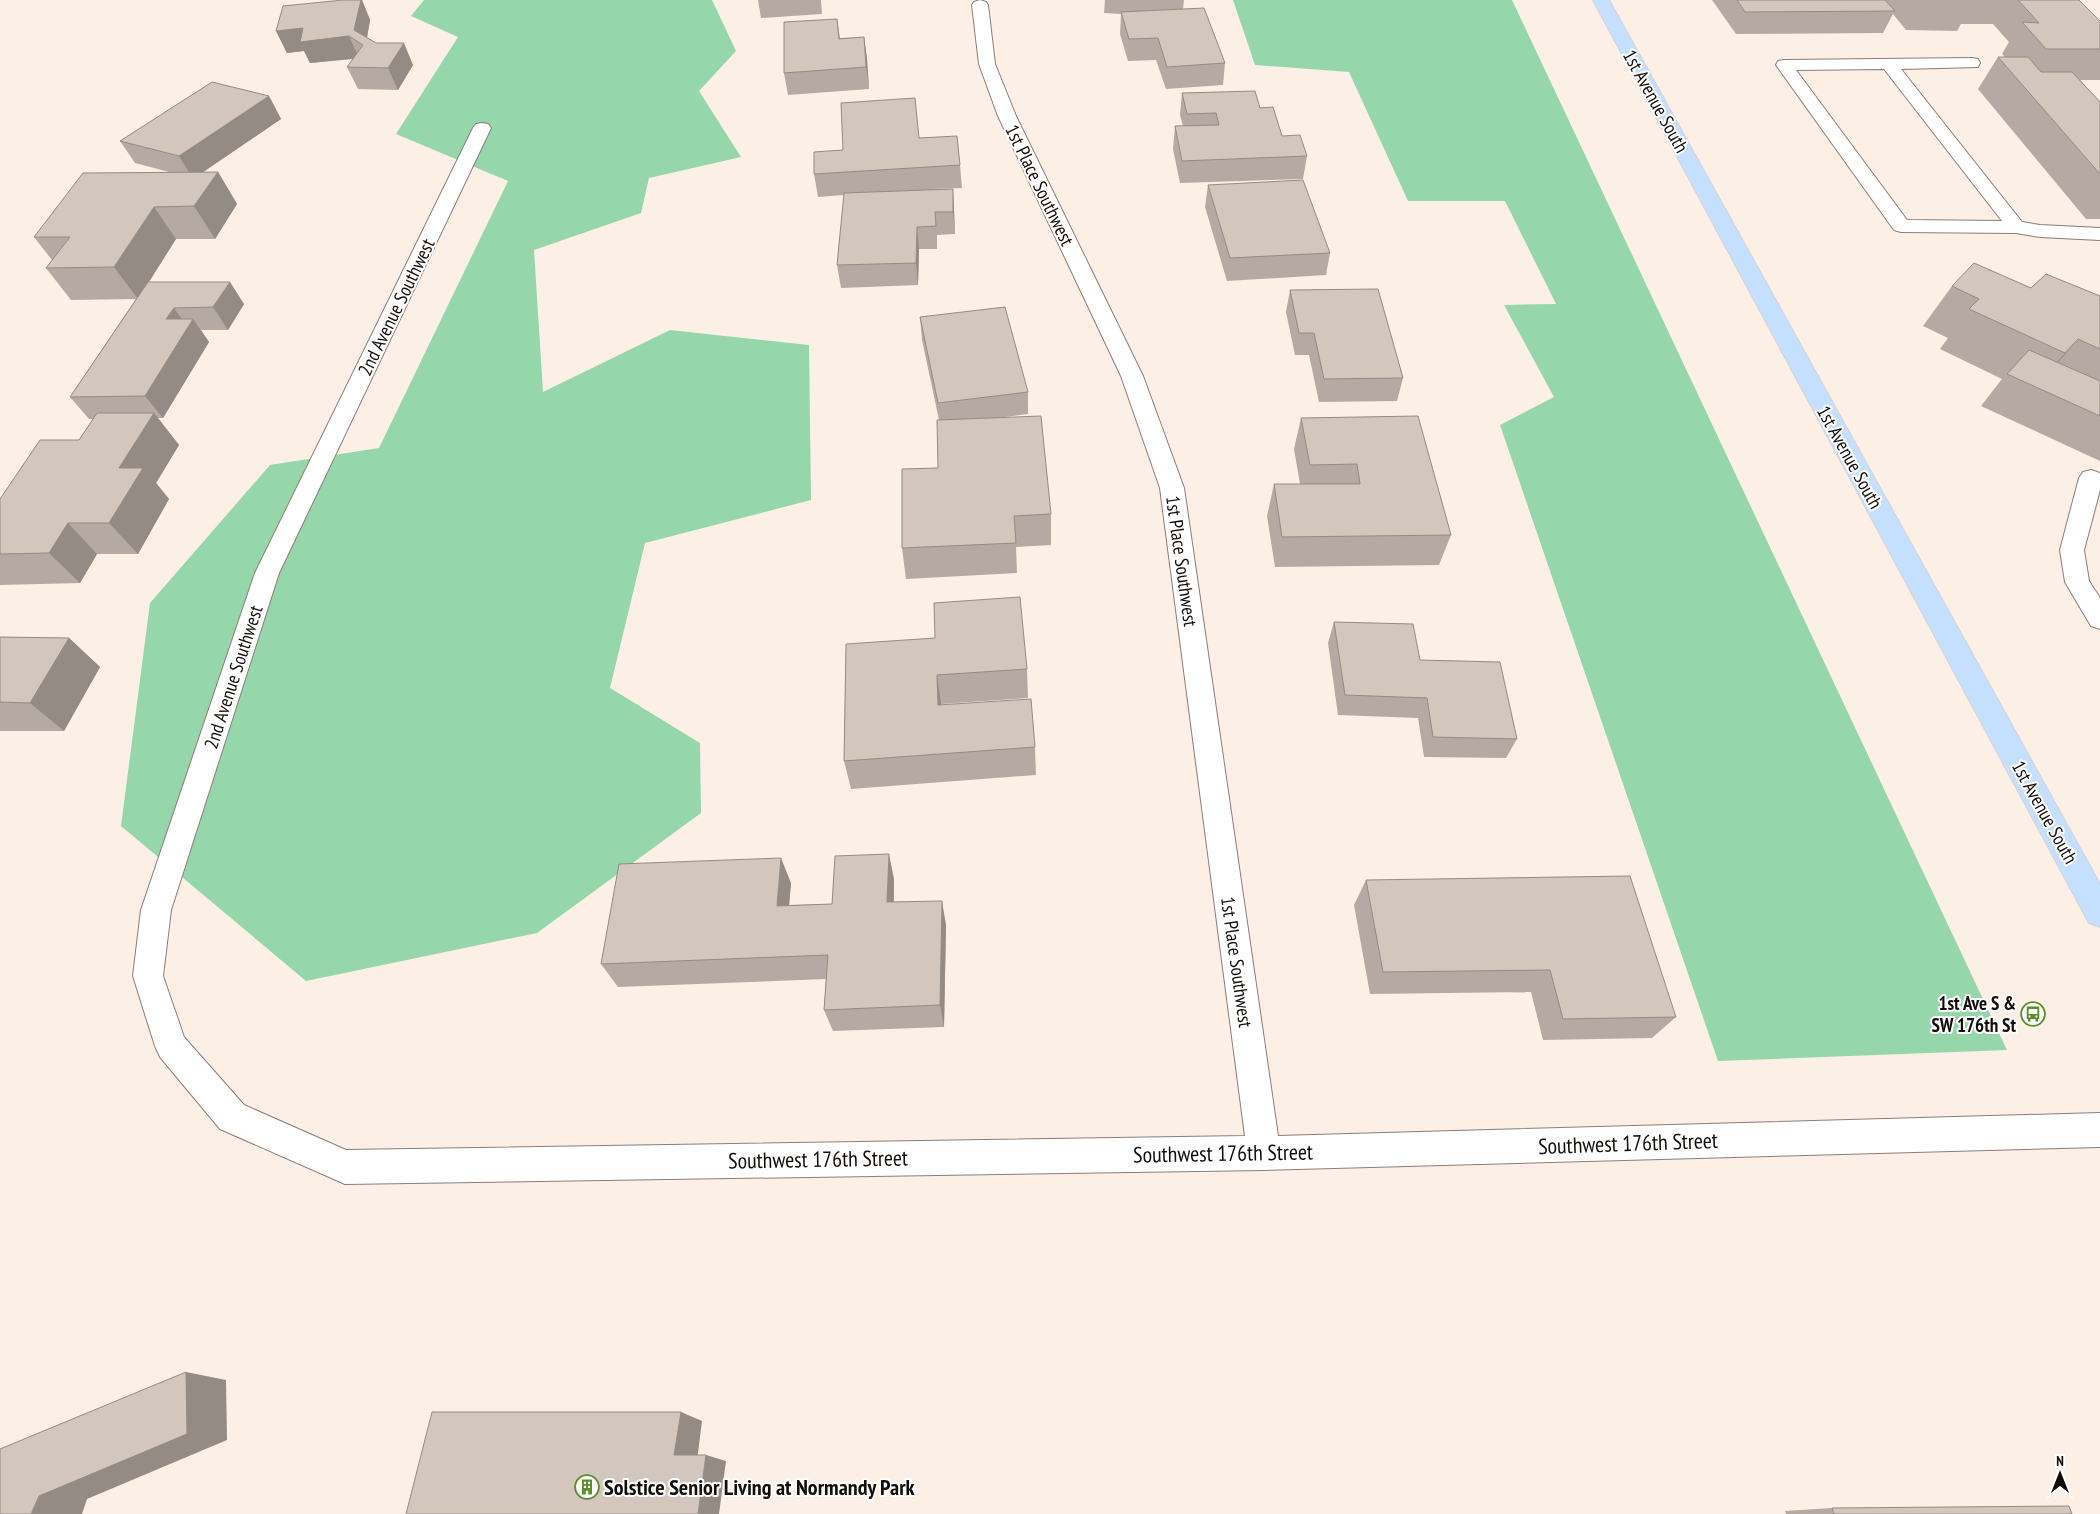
<svg xmlns="http://www.w3.org/2000/svg" width="2100" height="1514" viewBox="0 0 2100 1514" font-family="'PT Sans Narrow',sans-serif">
  <rect width="100%" height="100%" fill="#fcefe6"/>
  <g fill="#95d6aa">
    <path d="M424,0H712L736,51L699,91L741,157L649,178L641,213L534,250L543,392L670,330L809,345L811,500L645,543L610,688L700,743L701,813L537,933L306,981L121,826L150,603L270,465L379,448L508,181L396,134L458,37L411,16Z"/>
    <path d="M1233,0H1512L2007,1050L1718,1061L1500,425L1554,397L1504,305L1556,304L1505,201H1408L1349,72L1255,65Z"/>
  </g>
  <g fill="none" stroke-linecap="round" stroke-linejoin="round">
    <g stroke="#8a7e77" stroke-width="2">
      <g id="service">
        <path d="M1972,58L1978,59L1980,63L1978,67L1901,69L2022,222L2040,225L2100,228V240L2040,237L2016,233L1901,232L1894,230L1776,65L1778,61L1784,60ZM1884,69L2002,221L1907,220L1796,70Z"/>
        <path d="M2091,470L2100,473V490L2084,550L2089,581L2100,598V629L2091,626L2065,582L2060,550L2079,478L2083,472Z"/>
      </g>
    </g>
    <g stroke="#8a7e77" stroke-width="2">
      <path id="minor" d="M980,0L986,2L988,5L995,64L1016,116L1143,376L1184,488L1278,1136L2100,1113V1147L1264,1170L345,1184L220,1129L160,1057L155,1046L133,976L141,910L255,573L473,128L476,124L482,123L488,124L491,128L279,573L171,910L163,976L184,1037L244,1105L346,1150L1245,1136L1160,488L1121,376L998,116L979,64L972,5L974,2Z"/>
    </g>
    <g stroke="#d4d3d3" stroke-width="2">
      <path id="primary" d="M1593,0H1609L2100,884V927L2089,923Z"/>
    </g>
    <use href="#service" fill="#fff" fill-rule="evenodd"/>
    <use href="#minor" fill="#fff" fill-rule="evenodd"/>
    <use href="#primary" fill="#c5dfff" fill-rule="evenodd"/>
  </g>
  <g fill="#b5aaa3">
    <path d="M343,0H362L370,20L367,38L413,65L398,90L358,89L347,67L354,59L310,63L304,51L287,53L276,31Z"/>
    <path d="M758,0H821L822,14L761,18Z"/>
    <path d="M1105,0H1184L1183,9L1225,63L1223,85L1166,89L1156,60L1128,61L1120,34L1121,14L1104,13Z"/>
    <path d="M1712,0H2079L2100,21V80H2080L2100,102V219H2086L1978,89L1998,57H2005L2002,54L2009,42L1993,24H1961L1957,31L1906,30L1893,14L1883,33L1736,34Z"/>
    <path d="M837,19L840,38L864,37L867,59L869,89L788,95L784,73Z"/>
    <path d="M1182,93L1260,108L1282,136L1307,156L1303,179L1180,183L1173,149L1175,126H1183L1180,115Z"/>
    <path d="M269,96L281,119L203,172H218L237,204L215,239H176L149,282L244,304L228,330H201L209,342L163,418H158L179,445L156,483L169,499L138,554H97L80,583L0,585V499L79,440L93,419H89L70,397L136,299L71,300L46,268L52,260L34,237L169,172L135,163L120,141Z"/>
    <path d="M919,138L960,165L962,188L932,189H953L954,211L955,234L937,235V249H919L918,285L841,288L837,265L844,195L818,197L814,174L843,150Z"/>
    <path d="M1208,185L1330,253L1326,275L1227,281L1205,207Z"/>
    <path d="M1952,286L2031,288L2100,296V461L1981,406L2002,379L1940,349L1948,338L1923,326Z"/>
    <path d="M1290,290L1403,378L1397,401L1319,402L1309,355H1295L1286,312Z"/>
    <path d="M920,317L1028,392V414L998,418L1051,514V545L1016,547L1017,573L906,579L902,548L938,468L939,420L922,340Z"/>
    <path d="M1301,418L1451,535L1439,565L1275,567L1267,516L1274,484H1300L1294,449Z"/>
    <path d="M1334,622L1420,660L1517,739L1506,758L1424,757L1418,718L1338,715L1328,643Z"/>
    <path d="M0,637L69,638L100,667L64,731H0Z"/>
    <path d="M846,644L1027,669L1028,698L941,704V705L1035,747L1036,775L851,789L844,761Z"/>
    <path d="M894,879V902L946,925L944,1027L833,1031L824,1010L826,979L618,987L601,964L791,883L789,905L832,904Z"/>
    <path d="M1366,880L1676,1017L1652,1038L1543,1040L1531,992L1370,994L1354,905Z"/>
    <path d="M1832,1508L2072,1514H1786L1785,1511Z"/>
  </g>
  <g fill="#938b84">
    <path d="M361,0H362L370,20L365,49L354,30Z"/>
    <path d="M303,28L349,36L359,58L310,63L304,51L287,53L276,31Z"/>
    <path d="M864,37L867,59L869,89L866,67Z"/>
    <path d="M404,43L413,65L398,90L388,68Z"/>
    <path d="M269,96L281,119L193,179L179,156Z"/>
    <path d="M218,172L237,204L215,239L194,206Z"/>
    <path d="M953,189L954,211L955,234L953,212Z"/>
    <path d="M154,207L176,239L138,299L114,267Z"/>
    <path d="M917,227L919,249L918,285L916,263Z"/>
    <path d="M230,282L244,304L228,330L213,307Z"/>
    <path d="M174,308L188,328L193,319L209,342L163,418L145,396L166,319Z"/>
    <path d="M2078,339L2044,379L2036,387L2065,353Z"/>
    <path d="M154,413L179,445L156,483L169,499L138,554L109,523L119,468Z"/>
    <path d="M68,523L97,554L80,583L49,553Z"/>
    <path d="M69,638L100,667L64,731L30,703Z"/>
    <path d="M937,675L941,704V734L938,705Z"/>
    <path d="M889,854L894,879L893,926L887,902Z"/>
    <path d="M781,858L791,883L787,930L777,906Z"/>
    <path d="M942,901L946,925L944,1027L940,1005Z"/>
    <path d="M186,1372L226,1380L227,1440L87,1499L82,1514H31L39,1496Z"/>
    <path d="M681,1412L702,1421L697,1461L674,1455Z"/>
    <path d="M706,1455L726,1461L719,1514H698Z"/>
  </g>
  <g fill="#d2c6bd" stroke="#938b84">
    <path d="M343,0H361L354,30L376,43H404L388,68L347,67L363,45L349,36L300,42L303,28L276,31L283,6Z"/>
    <path d="M1737,0H1885L1895,11L1745,12Z"/>
    <path d="M2018,0H2079L2100,21V49H2046L2022,22L2039,23Z"/>
    <path d="M1204,8L1225,63L1167,67L1158,38L1129,39L1121,12Z"/>
    <path d="M837,19L839,39L864,37L866,67L784,73V22Z"/>
    <path d="M1998,57H2028L2041,72H2072L2100,102V174Z"/>
    <path d="M212,82L269,96L179,156L120,141Z"/>
    <path d="M1255,91L1260,108L1273,107L1282,136L1300,135L1307,156L1182,161L1175,126L1219,125L1216,113L1187,114L1182,93Z"/>
    <path d="M915,98L919,138L957,136L960,165L814,174V152L843,150L841,103Z"/>
    <path d="M218,172L194,206L154,207L114,267L46,268L70,237H34L83,173Z"/>
    <path d="M1303,180L1330,253L1230,258L1208,185Z"/>
    <path d="M953,189V212H935L936,226L917,227L916,263L837,265L844,193Z"/>
    <path d="M1974,263L2031,288L2046,274L2100,296V349L2078,339L2065,353L1969,309L1979,299L1952,286Z"/>
    <path d="M148,282H230L213,307L174,308L166,319H193L145,396L70,397Z"/>
    <path d="M1378,289L1403,378L1324,379L1314,333H1299L1290,290Z"/>
    <path d="M1005,307L1028,392L938,403L920,317Z"/>
    <path d="M2029,350L2100,381V416L2007,374Z"/>
    <path d="M97,413H154L119,468H143L109,523H68L49,553L0,554V499L40,440H79Z"/>
    <path d="M1041,416L1051,514L1014,516L1016,543L902,548V469L938,468L937,420Z"/>
    <path d="M1418,416L1451,535L1282,537L1274,484H1360L1357,464L1310,465L1301,418Z"/>
    <path d="M1020,597L1027,669L937,675L938,705L1031,699L1035,747L844,761L846,644L935,638L934,603Z"/>
    <path d="M1334,622L1413,624L1420,660L1500,662L1517,739L1433,737L1427,698L1345,695Z"/>
    <path d="M0,637L69,638L30,703L0,702Z"/>
    <path d="M889,854L887,902L942,901L940,1005L824,1010L828,955L601,964L619,864L781,858L777,906L832,904L835,856Z"/>
    <path d="M1630,876L1676,1017L1563,1019L1550,970L1383,972L1366,880Z"/>
    <path d="M186,1372L187,1434L39,1496L31,1514H0V1449Z"/>
    <path d="M432,1412H681L674,1455H706L698,1514H406Z"/>
    <path d="M2069,1506L2072,1514H1834L1832,1508Z"/>
  </g>
  <defs>
    <g id="bus-ring" transform="scale(1.25)"><circle r="9.5" fill="#fff" stroke="#598e28" stroke-width="1.5"/><path d="M-5-6H5V4H4V6H2V4H-2V6H-4V4H-5ZM-3.5-4V0h7V-4ZM-3.5 1.2v1.5H-2V1.2ZM2 1.2v1.5H3.5V1.2Z" fill="#598e28"/></g>
    <g id="building-ring" transform="scale(1.25)"><circle r="9.5" fill="#fff" stroke="#598e28" stroke-width="1.5"/><path d="M-4-6H4V6H1V3H-1V6H-4ZM-2.5-4.3h1.7v1.8h-1.7ZM.8-4.3h1.7v1.8H.8ZM-2.5-1h1.7V.8h-1.7ZM.8-1h1.7V.8H.8Z" fill="#598e28"/></g>
  </defs>
  <g fill-rule="evenodd">
    <use href="#bus-ring" x="2033" y="1014"/>
    <use href="#building-ring" x="587" y="1487"/>
  </g>
  <g text-anchor="middle" dominant-baseline="central" stroke-width="4" stroke-linejoin="round" paint-order="stroke">
    <g font-size="19" fill="#110d0a" stroke="#fff">
      <text transform="translate(1656 101) rotate(61)">1st Avenue South</text>
      <text transform="translate(1040 185) rotate(64)">1st Place Southwest</text>
      <text transform="translate(396 307) rotate(-64)">2nd Avenue Southwest</text>
      <text transform="translate(1850 457) rotate(61)">1st Avenue South</text>
      <text transform="translate(1182 561) rotate(82)">1st Place Southwest</text>
      <text transform="translate(233 677) rotate(-72)">2nd Avenue Southwest</text>
      <text transform="translate(2045 812) rotate(61)">1st Avenue South</text>
      <text transform="translate(1237 962) rotate(82)">1st Place Southwest</text>
    </g>
    <g font-size="19" font-weight="bold" fill="#110d0a" stroke="#fff" text-anchor="end">
      <text x="2016" y="1003">1st Ave S &amp;<tspan x="2016" dy="22">SW 176th St</tspan></text>
    </g>
    <g font-size="22" fill="#110d0a" stroke="#fff">
      <text transform="translate(1628 1143) rotate(-2)">Southwest 176th Street</text>
      <text transform="translate(1223 1153) rotate(-1)">Southwest 176th Street</text>
      <text transform="translate(818 1159) rotate(-1)">Southwest 176th Street</text>
    </g>
    <g font-size="22" font-weight="bold" fill="#110d0a" stroke="#fff" text-anchor="start">
      <text x="604" y="1487">Solstice Senior Living at Normandy Park</text>
    </g>
  </g>
  <g transform="translate(2060 1474)" stroke="#ffffff" stroke-width="4" paint-order="stroke">
  <path d="M0-4L9 19L0 12L-9 19Z" fill="#110d0a"/>
  <text y="-8" font-size="14" font-weight="bold" text-anchor="middle" fill="#110d0a">N</text>
  </g>
</svg>
